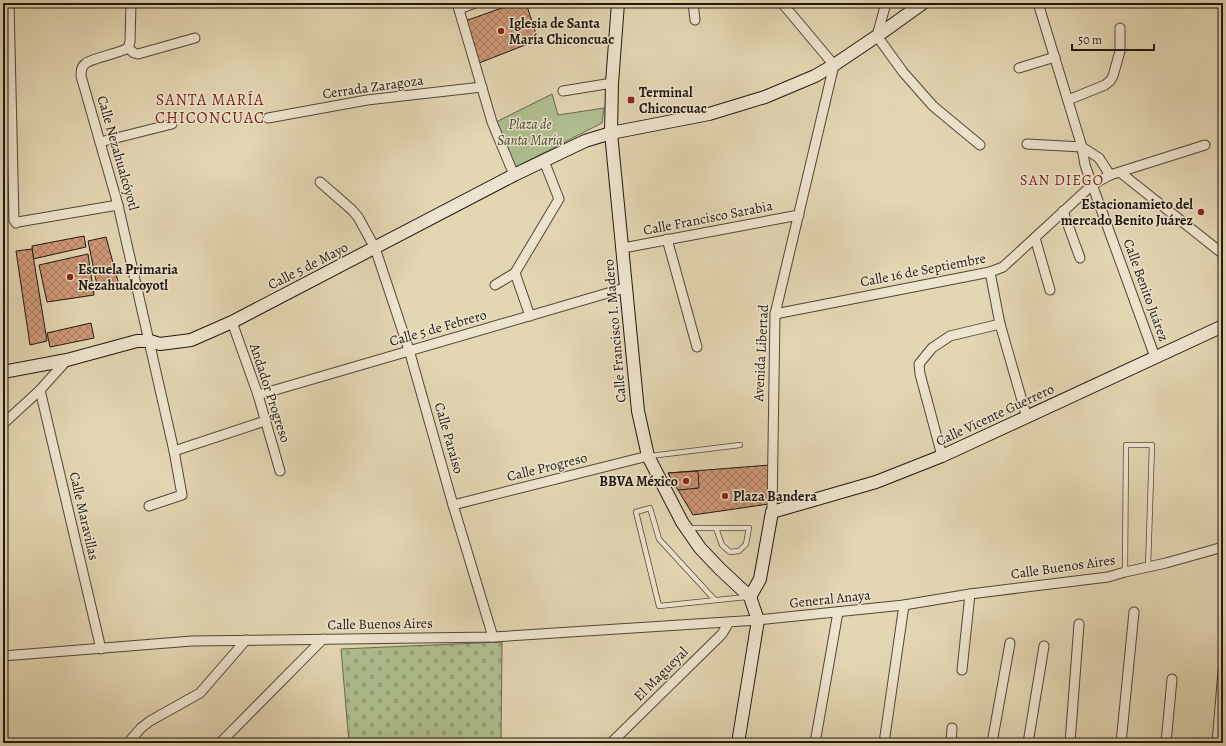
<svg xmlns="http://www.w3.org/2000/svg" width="1226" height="746" viewBox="0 0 1226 746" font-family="Alegreya,serif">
  <defs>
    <pattern id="cemetery-stones" width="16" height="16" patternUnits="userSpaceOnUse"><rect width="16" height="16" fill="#afbe8f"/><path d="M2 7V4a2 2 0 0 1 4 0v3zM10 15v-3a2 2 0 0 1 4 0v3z" fill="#96a37a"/></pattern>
    <pattern id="building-cross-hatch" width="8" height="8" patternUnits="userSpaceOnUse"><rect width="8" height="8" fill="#d09878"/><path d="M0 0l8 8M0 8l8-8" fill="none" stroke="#a87b61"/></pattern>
  </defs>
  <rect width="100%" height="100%" fill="#e3d6b2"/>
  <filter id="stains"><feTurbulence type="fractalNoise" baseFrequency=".005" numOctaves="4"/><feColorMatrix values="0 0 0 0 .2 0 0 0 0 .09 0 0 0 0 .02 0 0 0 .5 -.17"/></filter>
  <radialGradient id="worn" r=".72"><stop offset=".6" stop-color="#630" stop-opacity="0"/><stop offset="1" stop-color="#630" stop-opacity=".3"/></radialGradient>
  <path fill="url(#cemetery-stones)" stroke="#676a4f" d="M502,642L501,743H349L341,649Z"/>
  <path fill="#afbe8f" stroke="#676a4f" d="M552,94L558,115L604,108L602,123L514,168L496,122Z"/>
  <g fill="url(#building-cross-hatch)" stroke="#1f170f">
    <path d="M516,3H526L538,40L479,63L465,21Z"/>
    <path d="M84,236L86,247L33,259L32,246Z"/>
    <path d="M106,237L119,285L98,290L88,241Z"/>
    <path d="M32,249L47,341L30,345L16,251Z"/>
    <path d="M88,254L94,295L47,302L39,265Z"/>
    <path d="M91,323L94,338L50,347L47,333Z"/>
    <path d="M770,465L769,504L693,515L668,473Z"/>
    <path d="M698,471L699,488L678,490L668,473Z"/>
  </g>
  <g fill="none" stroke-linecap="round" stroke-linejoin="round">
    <g stroke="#504738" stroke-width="6">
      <g id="lane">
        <path d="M650,456L740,445"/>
        <path d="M689,528H749L746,544L739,551L730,552L722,545L716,528"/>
        <path d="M1125,572L1126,445H1152L1148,568"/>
        <path d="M715,600L659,539L650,508L636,512L659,606L746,597"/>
      </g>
    </g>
    <g stroke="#504738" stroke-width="11">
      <g id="street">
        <path d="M9,3L14,220L16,223L18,222L118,205"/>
        <path d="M131,3L130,42L128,48C118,54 91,58 85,64C81,67 81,71 81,76L118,205L174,451L182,495L149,506"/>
        <path d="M457,3L492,122L514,175"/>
        <path d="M693,3L695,20"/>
        <path d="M886,3L877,36L903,72L933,106L980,145"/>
        <path d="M1038,3L1082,147L1085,165L1155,357"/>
        <path d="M459,9L475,3"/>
        <path d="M128,48L134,53L138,54L195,38"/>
        <path d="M1019,68L1055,57"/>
        <path d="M563,91L612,83"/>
        <path d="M1068,100L1105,85L1110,81L1113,76L1120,51V28"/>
        <path d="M268,118L367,100L482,87"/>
        <path d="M100,142L172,124"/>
        <path d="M1027,144L1082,147L1099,158L1110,175"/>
        <path d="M1121,173L1223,254"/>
        <path d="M320,182L352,210L358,217L375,248L409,350L453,505L493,637"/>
        <path d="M1063,211L1080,258"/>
        <path d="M1035,238L1050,290"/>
        <path d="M667,239L697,347"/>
        <path d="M623,248L799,215"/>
        <path d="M990,272L1000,324L1027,418"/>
        <path d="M495,285L515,273"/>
        <path d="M775,314L990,272L1003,267L1092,185L1110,175L1205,145"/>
        <path d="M530,316L515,273L516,271L559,199L544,161"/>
        <path d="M232,322L258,395L280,471"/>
        <path d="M40,390L101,649"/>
        <path d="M258,395L625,288"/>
        <path d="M3,424L40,390L67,360"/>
        <path d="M174,451L265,421"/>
        <path d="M942,456L920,374L919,364L932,348L950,336L1000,324"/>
        <path d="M453,505L648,456"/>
        <path d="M772,512L775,314L834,65L782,3"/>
        <path d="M3,656L192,641L493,637L758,620L904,605L970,594L1108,577L1125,572L1166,563L1223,547"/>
        <path d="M962,670L970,594"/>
        <path d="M128,743L141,728L150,721L200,693L246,640"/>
        <path d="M220,743L323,639"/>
        <path d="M611,743L722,634L729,622"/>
        <path d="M815,743L838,612"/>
        <path d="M884,743L904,605"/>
        <path d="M951,743L952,728"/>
        <path d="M992,743L1010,643"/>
        <path d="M1028,743L1044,646"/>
        <path d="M1070,743L1079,624"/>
        <path d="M1121,743L1134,612"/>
        <path d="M1166,743L1172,679"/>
        <path d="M1217,743L1223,671"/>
      </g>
    </g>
    <g stroke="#1f170f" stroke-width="14">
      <g id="secondary">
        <path d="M618,3L612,83L611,133L638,411L648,456L682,522L700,548L720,569L750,597L758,620L738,743"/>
        <path d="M3,372L67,360L137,341H150L160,344L191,340L232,322L514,175L585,141L611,133L709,114L765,97L815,76L834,65L877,36L923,3"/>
        <path d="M750,597L760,579L772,512L876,482L942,456L1223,326"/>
      </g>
    </g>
    <use href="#lane" stroke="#ede4cd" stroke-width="4.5"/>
    <use href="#street" stroke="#ede4cd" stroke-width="9"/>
    <use href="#secondary" stroke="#ede4cd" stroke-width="12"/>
  </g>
  <g fill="#8f2418" stroke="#ede4cd" stroke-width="1.5">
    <circle cx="501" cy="31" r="4"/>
    <rect x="627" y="96" width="8" height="8" rx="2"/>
    <circle cx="1201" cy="212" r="4"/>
    <circle cx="70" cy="277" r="4"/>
    <circle cx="686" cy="481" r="4"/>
    <circle cx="725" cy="496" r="4"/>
  </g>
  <g text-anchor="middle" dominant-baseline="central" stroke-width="3" stroke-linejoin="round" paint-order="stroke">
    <g font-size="14" font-weight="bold" fill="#1f170f" stroke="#ede4cd" text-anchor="start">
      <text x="509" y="23">Iglesia de Santa<tspan x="509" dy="16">María Chiconcuac</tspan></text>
      <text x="639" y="92">Terminal<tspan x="639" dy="16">Chiconcuac</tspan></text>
      <text x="1193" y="204" text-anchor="end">Estacionamieto del<tspan x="1193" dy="16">mercado Benito Juárez</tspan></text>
      <text x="78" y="269">Escuela Primaria<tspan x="78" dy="16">Nezahualcoyotl</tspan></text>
      <text x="678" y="481" text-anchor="end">BBVA México</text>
      <text x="733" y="496">Plaza Bandera</text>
    </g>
    <g font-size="14" fill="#1f170f" stroke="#ede4cd">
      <text transform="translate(373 87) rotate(-8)">Cerrada Zaragoza</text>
      <text transform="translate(118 153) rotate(74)">Calle Nezahualcóyotl</text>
      <text transform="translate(708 218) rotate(-11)">Calle Francisco Sarabia</text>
      <text transform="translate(308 266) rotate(-27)">Calle 5 de Mayo</text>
      <text transform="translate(923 270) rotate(-11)">Calle 16 de Septiembre</text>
      <text transform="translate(1146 290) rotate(70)">Calle Benito Juárez</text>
      <text transform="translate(438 328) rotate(-16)">Calle 5 de Febrero</text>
      <text transform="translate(615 331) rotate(-95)">Calle Francisco I. Madero</text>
      <text transform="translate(761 353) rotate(-87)">Avenida Libertad</text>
      <text transform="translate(270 393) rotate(72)">Andador Progreso</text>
      <text transform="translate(995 415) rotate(-25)">Calle Vicente Guerrero</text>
      <text transform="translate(449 438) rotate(74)">Calle Paraíso</text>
      <text transform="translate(547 467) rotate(-14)">Calle Progreso</text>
      <text transform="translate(84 516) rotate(77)">Calle Maravillas</text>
      <text transform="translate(1063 567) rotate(-8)">Calle Buenos Aires</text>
      <text transform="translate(830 599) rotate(-6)">General Anaya</text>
      <text transform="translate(380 624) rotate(-1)">Calle Buenos Aires</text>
      <text transform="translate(661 674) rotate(-45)">El Magueyal</text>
    </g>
    <g font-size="14" font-style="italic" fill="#4a4935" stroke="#ede4cd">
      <text x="530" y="124">Plaza de<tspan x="530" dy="16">Santa María</tspan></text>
    </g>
    <g font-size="15" letter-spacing="1" fill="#7a1f14" stroke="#ede4cd">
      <text x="1062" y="180">SAN DIEGO</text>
    </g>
    <g font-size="16" letter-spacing="1" fill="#7a1f14" stroke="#ede4cd">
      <text x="210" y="100">SANTA MARÍA<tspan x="210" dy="18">CHICONCUAC</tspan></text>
    </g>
  </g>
  <rect width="1226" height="746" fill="none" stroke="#e3d6b2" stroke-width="16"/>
  <rect x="4" y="4" width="1218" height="738" fill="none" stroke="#1f170f" stroke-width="2"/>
  <rect x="8" y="8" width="1210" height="730" fill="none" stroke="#1f170f"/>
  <path d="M1072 44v6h82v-6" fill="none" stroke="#1f170f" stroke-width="2"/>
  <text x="1078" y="44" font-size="12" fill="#1f170f" stroke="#ede4cd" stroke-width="3" paint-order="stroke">50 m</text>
  <rect width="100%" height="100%" filter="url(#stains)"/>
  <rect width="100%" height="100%" fill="url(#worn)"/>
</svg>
